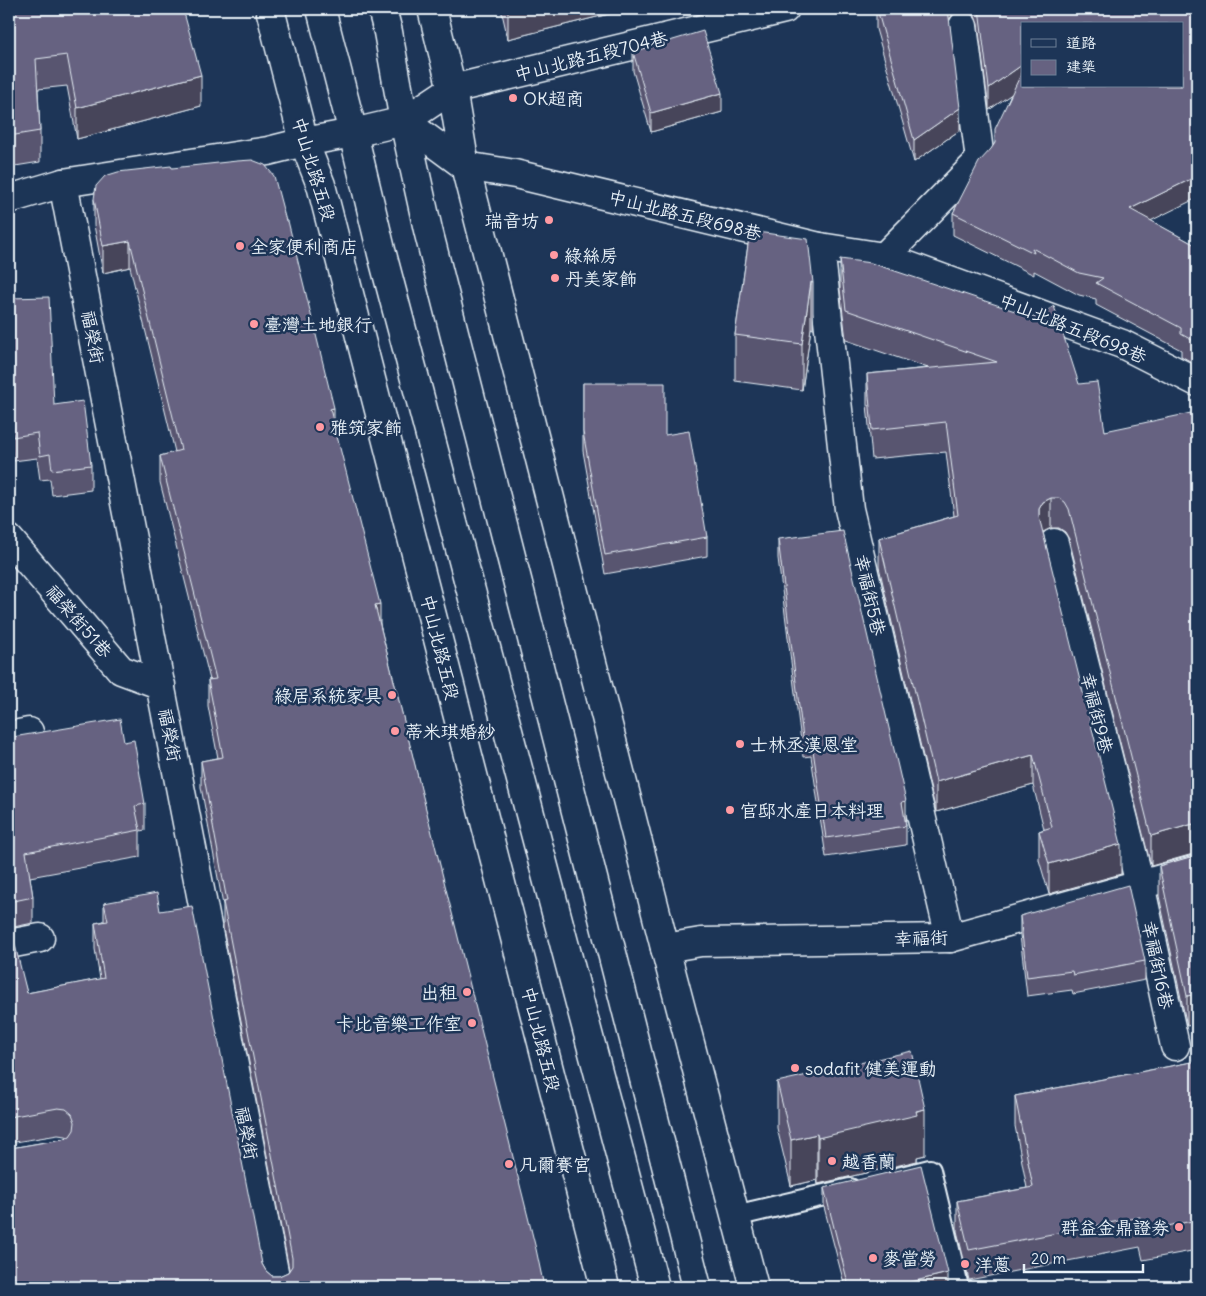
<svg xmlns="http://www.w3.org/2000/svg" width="1206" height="1296" viewBox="0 0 1206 1296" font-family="Delius,'LXGW WenKai TC',sans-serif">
  <rect width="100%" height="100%" fill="#1d3557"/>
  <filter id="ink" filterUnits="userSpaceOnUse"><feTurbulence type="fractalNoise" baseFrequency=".02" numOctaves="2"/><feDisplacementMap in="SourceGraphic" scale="10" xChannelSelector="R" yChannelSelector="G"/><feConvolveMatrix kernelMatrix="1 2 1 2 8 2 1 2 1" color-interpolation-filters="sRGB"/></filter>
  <g filter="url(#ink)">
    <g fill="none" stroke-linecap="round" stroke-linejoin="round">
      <g stroke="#e8f1f8" stroke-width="24">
        <g id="lane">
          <path d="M898,1178L930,1170L958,1287"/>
          <path d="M735,1216L850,1189"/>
        </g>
      </g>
      <g stroke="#e8f1f8" stroke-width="31">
        <g id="street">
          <path d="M270,9L304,142"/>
          <path d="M432,9L452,89L465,166"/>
          <path d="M404,121L465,166L515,174L820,247L884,257L1122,344L1197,382"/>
          <path d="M63,183L277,1287"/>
          <path d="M9,199L63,183L268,151L304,142L353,133L404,121L452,89L785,9"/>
          <path d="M820,247L849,509L950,938"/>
          <path d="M884,257L980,160L963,26"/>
          <path d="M9,539L121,670L161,685"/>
          <path d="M1054,543L1140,884L1175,1046"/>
          <path d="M9,736L29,732"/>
          <path d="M9,944L40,938"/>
          <path d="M665,948L701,942L950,938L1197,869"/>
        </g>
      </g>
      <g stroke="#e8f1f8" stroke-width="31">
        <g id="secondary">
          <path d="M321,9L353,133L382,254L655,1287"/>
          <path d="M382,9L388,32L404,121L428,230L697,1287"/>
          <path d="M304,142L321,185L605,1287"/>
          <path d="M465,166L665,948L754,1287"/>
        </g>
      </g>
      <use href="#lane" stroke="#1d3557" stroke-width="20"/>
      <use href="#street" stroke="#1d3557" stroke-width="28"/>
      <use href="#secondary" stroke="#1d3557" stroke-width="28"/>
    </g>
    <g fill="#58546f" stroke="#e8f1f8">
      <path d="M9,9L201,106L77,139L67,86L38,89L40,131V162L9,167Z"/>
      <path d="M501,9H629L508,39Z"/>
      <path d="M876,9H1197L1151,221L1197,246V365L1181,356V350L1096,305V299L1079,295L1034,271V275L953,235V213L995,143L1011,94L989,110L978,24L975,16L969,11H961L953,14L949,19L960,130L914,162L876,29Z"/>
      <path d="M633,52L722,112L651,132L633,71Z"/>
      <path d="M172,168L334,425L380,625L544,1287H9L11,1148L63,1139L68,1137L66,1136L58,1135L9,1143V933L27,993L100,979L95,949V923L104,921V903L160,911L262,1264L266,1271L272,1276H279L288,1272L289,1269L223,928V905L201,787V761L218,758L208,706V680H210L160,482V456L175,452L130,267L103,273L94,225V199Z"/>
      <path d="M750,231L813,283V329L811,328L802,390L735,381V335Z"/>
      <path d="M840,259L1079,384L1105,431L1197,441V854H1193L1151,866L1069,539L1065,532L1059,528H1051L1043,532L1121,874L1049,894L1039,860V831L1044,829L1033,785L936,812L879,567V538L954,516L946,452L872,459L867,404V374L928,368L846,340L840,289Z"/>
      <path d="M9,298L54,405L91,465V490L52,495L50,479L40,480L37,458L13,461L9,429Z"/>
      <path d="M583,383L665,435L707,537V556L605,574L583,451Z"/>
      <path d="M778,539L906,820L905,821L906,826V845L826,857L811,756L803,757L778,558Z"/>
      <path d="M9,725L13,737L124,742L145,804V830L140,831V857L30,877L33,897V923L9,928Z"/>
      <path d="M1197,855L1187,1026L1159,896V866Z"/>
      <path d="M1020,916L1145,961V980L1073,994L1072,990L1027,996L1020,935Z"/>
      <path d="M1197,1061V1250L1143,1260L1140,1247L969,1280L957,1231V1201L1027,1188L1015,1126V1096Z"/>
      <path d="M777,1082L925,1155L917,1157V1161L818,1184L817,1180L791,1186L777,1128Z"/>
      <path d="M824,1188L948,1287H845L824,1207Z"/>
    </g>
    <g fill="#47455a" stroke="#e8f1f8">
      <path d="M508,9H629L508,39Z"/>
      <path d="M948,9H961V11L953,14L949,20Z"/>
      <path d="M1022,65V86H1023L989,110V88Z"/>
      <path d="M201,75V106L77,139V108Z"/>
      <path d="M722,93V112L651,132V113Z"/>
      <path d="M960,108V130L914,162V140Z"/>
      <path d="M1197,176V198L1130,231V209Z"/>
      <path d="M130,241V267L103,273V246Z"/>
      <path d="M811,282V328L802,390V344Z"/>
      <path d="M334,408V434L330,409Z"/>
      <path d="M1051,498V528L1043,532L1039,539V509L1043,502Z"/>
      <path d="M380,604V630L375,605Z"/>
      <path d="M1033,755V785L936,812V782Z"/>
      <path d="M906,801V820L902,821V802Z"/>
      <path d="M1193,824V854L1151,866V836Z"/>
      <path d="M1121,844V874L1049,894V864Z"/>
      <path d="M1197,994V1024L1187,1026V996Z"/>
      <path d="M925,1109V1155L917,1157V1161L818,1184V1138Z"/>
      <path d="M817,1134V1180L791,1186V1140Z"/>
      <path d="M948,1273V1287H891Z"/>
    </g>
    <g fill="#666281" stroke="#e8f1f8">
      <path d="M9,9H183L201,75L77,108L67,55L36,59L40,131L9,136Z"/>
      <path d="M877,9H948L960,108L914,140Z"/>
      <path d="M979,9H1197V176L1130,209L1197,246V343L1181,334V328L1096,283L1103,278L1079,273L1032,248L1034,253L953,213L979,162L991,149L995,143V129L1022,72V86H1182V24H1022V65L989,88Z"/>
      <path d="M703,31L722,93L651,113L633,52Z"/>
      <path d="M252,160L265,165L274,176L286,221H288L334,408L330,409L380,604L375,605L536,1249L544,1287H9V1148H11L63,1139L70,1136L74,1130L75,1122L72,1114L66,1109L58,1108L9,1117V933H12L27,993L104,978L95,923L108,921L104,903L157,893L160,911L192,906L262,1264L266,1271L272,1276H279L288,1272L292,1266V1258L223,902L227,901L201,761L223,757L208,680L216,679L160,456L181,450L130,241L103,246L94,199L96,186L105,176L118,172L171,166L172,168L237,161Z"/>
      <path d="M750,231L808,239L813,283L811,282L802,344L735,335Z"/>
      <path d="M840,259L871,263L1036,318L1054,306L1079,384L1097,382L1105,431L1191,413L1197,441V824H1193L1151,836L1069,509L1065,502L1059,498H1051L1043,502L1039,509V517L1121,844L1049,864L1039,831L1052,827L1033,755L936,782L879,538L958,515L946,422L872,430L867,374L997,362L846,310Z"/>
      <path d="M49,297L54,405L83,401L91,465L52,470L50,454L40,456L37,433L13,437L9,404V298Z"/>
      <path d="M583,383H665V435L689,431L707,537L605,555L583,432Z"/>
      <path d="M843,531L906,801L902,802L906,826L826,838L811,737L803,738L778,539Z"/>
      <path d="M120,719L124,742L134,740L145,804L135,806L140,830L26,852L33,897L9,902V725H10L13,737Z"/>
      <path d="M1197,855V994L1187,996L1159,866Z"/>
      <path d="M1128,885L1145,961L1073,975L1072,971L1027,977L1020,916Z"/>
      <path d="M912,1051L925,1109L916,1111L917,1115L818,1138L817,1134L791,1140L777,1082Z"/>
      <path d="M1197,1061V1220L1143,1231L1140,1217L969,1250L957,1201L1033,1187L1015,1096Z"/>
      <path d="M921,1165L948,1273L891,1287H849L824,1188Z"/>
    </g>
  </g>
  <g fill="#ff9aa2" stroke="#1d3557" stroke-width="2">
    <circle cx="513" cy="98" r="5"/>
    <circle cx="549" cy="220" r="5"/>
    <circle cx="240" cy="246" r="5"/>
    <circle cx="554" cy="255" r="5"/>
    <circle cx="555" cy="278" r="5"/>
    <circle cx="254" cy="324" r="5"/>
    <circle cx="320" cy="427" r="5"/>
    <circle cx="392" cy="695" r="5"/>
    <circle cx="395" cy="731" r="5"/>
    <circle cx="740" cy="744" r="5"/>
    <circle cx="730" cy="810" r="5"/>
    <circle cx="467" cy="992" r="5"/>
    <circle cx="472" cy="1023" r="5"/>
    <circle cx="795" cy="1068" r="5"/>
    <circle cx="832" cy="1161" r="5"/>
    <circle cx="509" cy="1164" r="5"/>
    <circle cx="1179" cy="1227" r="5"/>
    <circle cx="873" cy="1258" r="5"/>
    <circle cx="965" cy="1264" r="5"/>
  </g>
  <g text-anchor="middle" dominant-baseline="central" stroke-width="5" stroke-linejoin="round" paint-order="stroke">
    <g font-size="18" fill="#e8f1f8" stroke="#1d3557">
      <text transform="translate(591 56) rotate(-14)">中山北路五段704巷</text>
      <text transform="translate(314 169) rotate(73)">中山北路五段</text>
      <text transform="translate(685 215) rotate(14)">中山北路五段698巷</text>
      <text transform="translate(1073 328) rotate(22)">中山北路五段698巷</text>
      <text transform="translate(93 337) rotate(79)">福榮街</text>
      <text transform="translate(870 595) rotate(77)">幸福街5巷</text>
      <text transform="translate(79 621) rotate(49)">福榮街51巷</text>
      <text transform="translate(440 647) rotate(76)">中山北路五段</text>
      <text transform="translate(1097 713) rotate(76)">幸福街9巷</text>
      <text transform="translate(170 735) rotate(79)">福榮街</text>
      <text transform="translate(921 938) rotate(-2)">幸福街</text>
      <text transform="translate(1158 965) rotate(78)">幸福街16巷</text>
      <text transform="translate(541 1039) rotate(76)">中山北路五段</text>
      <text transform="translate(247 1133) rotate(79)">福榮街</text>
    </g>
    <g font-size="18" fill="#e8f1f8" stroke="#1d3557" text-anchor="start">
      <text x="523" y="98">OK超商</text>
      <text x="539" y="220" text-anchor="end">瑞音坊</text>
      <text x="250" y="246">全家便利商店</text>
      <text x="564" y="255">綠絲房</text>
      <text x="565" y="278">丹美家飾</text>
      <text x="264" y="324">臺灣土地銀行</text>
      <text x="330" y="427">雅筑家飾</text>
      <text x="382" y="695" text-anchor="end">綠居系統家具</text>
      <text x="405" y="731">蒂米琪婚紗</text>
      <text x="750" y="744">士林丞漢恩堂</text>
      <text x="740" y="810">官邸水產日本料理</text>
      <text x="457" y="992" text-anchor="end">出租</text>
      <text x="462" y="1023" text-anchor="end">卡比音樂工作室</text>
      <text x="805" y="1068">sodafit 健美運動</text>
      <text x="842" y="1161">越香蘭</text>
      <text x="519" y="1164">凡爾賽宮</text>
      <text x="1169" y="1227" text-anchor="end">群益金鼎證券</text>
      <text x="883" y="1258">麥當勞</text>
      <text x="975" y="1264">洋蔥</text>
    </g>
  </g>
  <rect width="1206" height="1296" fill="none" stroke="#1d3557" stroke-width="30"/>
  <rect x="15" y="15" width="1176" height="1266" fill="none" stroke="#e8f1f8" stroke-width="2" filter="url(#ink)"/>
  <rect x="1021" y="22" width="162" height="65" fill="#1d3557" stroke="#6e8097"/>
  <rect x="1031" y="39" width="25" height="8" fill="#1d3557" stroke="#6e8097"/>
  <text x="1066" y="48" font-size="15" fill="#e8f1f8">道路</text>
  <rect x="1031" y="60" width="25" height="15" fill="#666281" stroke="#6e8097"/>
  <text x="1066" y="72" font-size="15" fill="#e8f1f8">建築</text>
  <path d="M1024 1264v8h119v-8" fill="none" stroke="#e8f1f8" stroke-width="2.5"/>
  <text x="1031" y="1264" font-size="15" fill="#e8f1f8" stroke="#1d3557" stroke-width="4" paint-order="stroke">20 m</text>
</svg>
